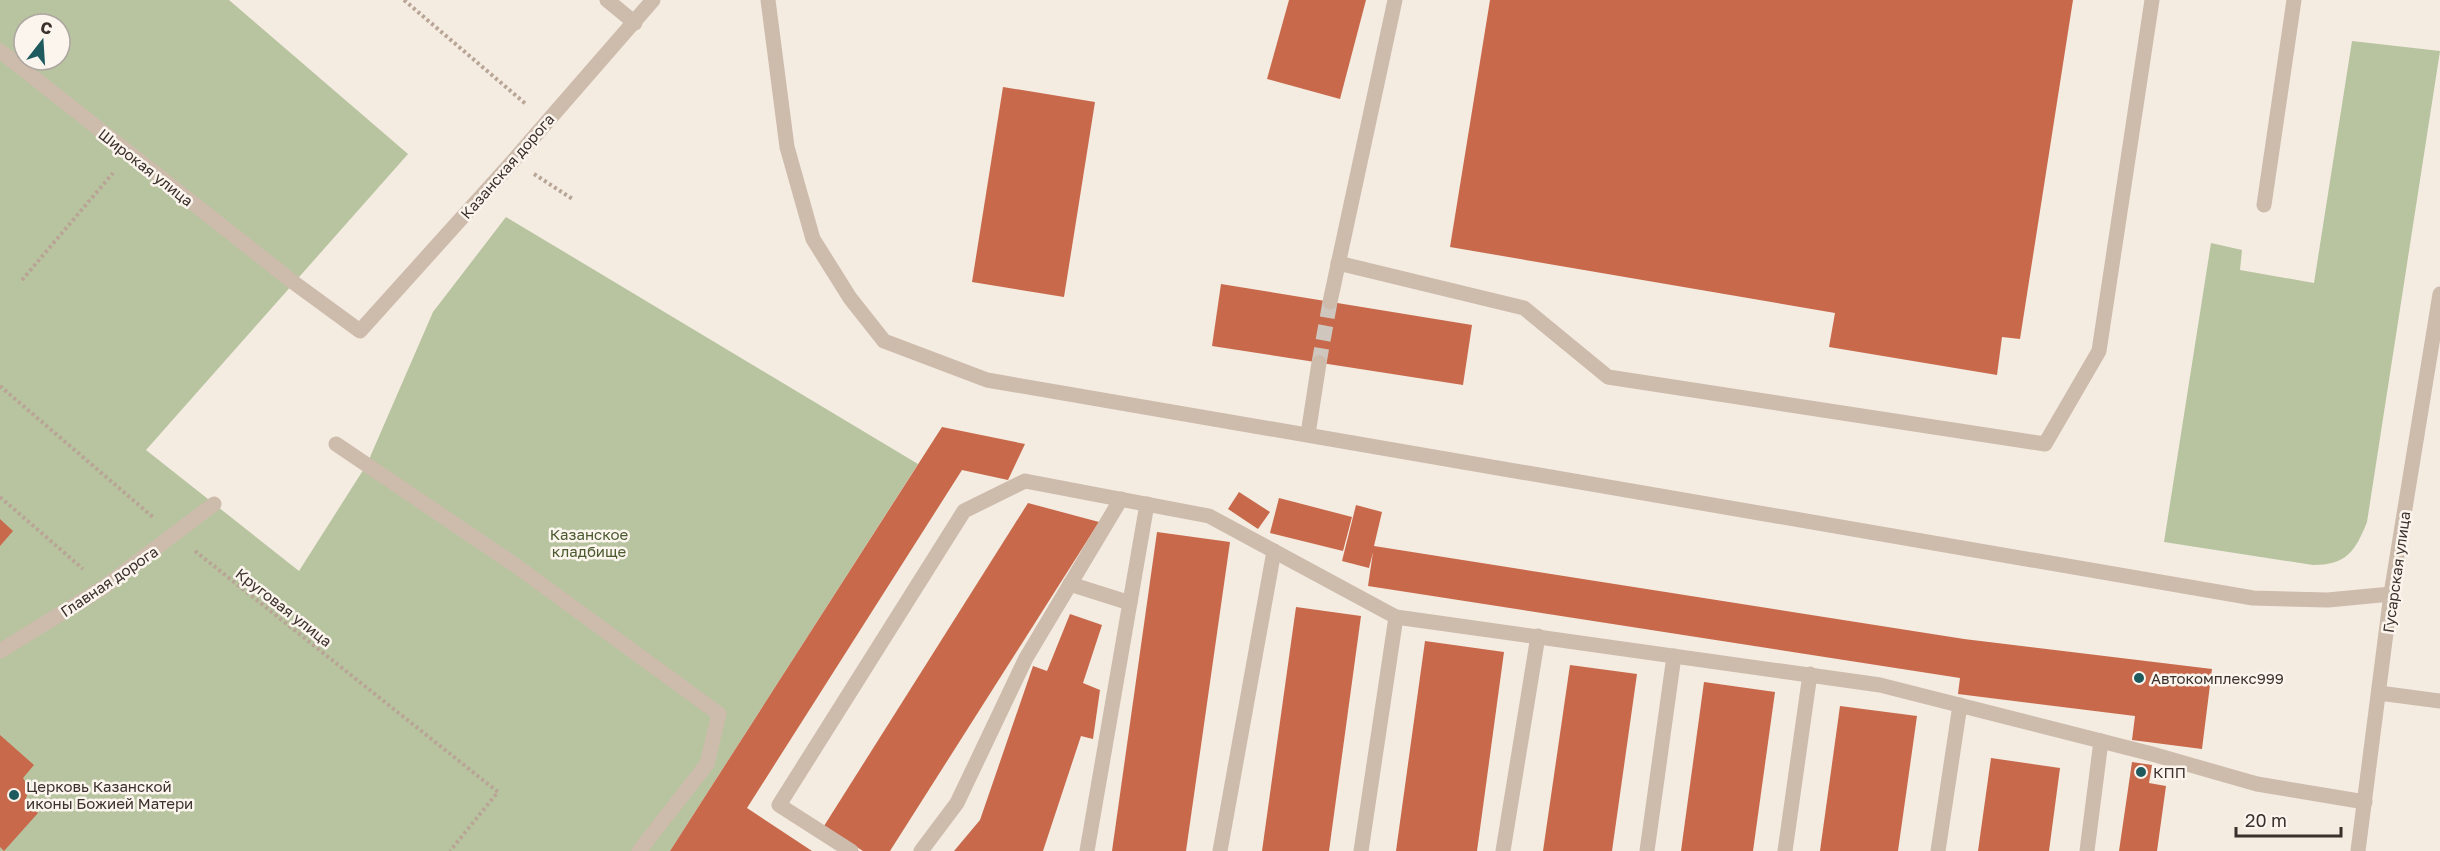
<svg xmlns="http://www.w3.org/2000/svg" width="2440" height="851" viewBox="0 0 2440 851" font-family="'Golos Text',sans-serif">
  <rect width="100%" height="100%" fill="#f4ebe1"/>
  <g fill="#b8c4a0" fill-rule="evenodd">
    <path d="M0,0H229L408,154L146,450L299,571L367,464L433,312L506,217L918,464L670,851H0ZM24,24H60V60H24Z"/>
    <path d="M2352,41L2440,51L2367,522C2355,552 2346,565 2313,565L2164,542L2211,243L2242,250L2240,270L2314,283Z"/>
  </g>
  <g fill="#c8694b">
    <path d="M1289,0H1366L1340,99L1267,79Z"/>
    <path d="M1490,0H2073L2020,339L2002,337L1997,375L1829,347L1835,313L1450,247Z"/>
    <path d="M1003,87L1095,102L1064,297L972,282Z"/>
    <path d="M1221,284L1472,325L1463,385L1212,346Z"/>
    <path d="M942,427L1025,444L1008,480L962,470L747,808L812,851H670Z"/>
    <path d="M1239,492L1270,512L1258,529L1228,509Z"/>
    <path d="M1279,498L1352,517L1343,551L1270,533Z"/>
    <path d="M1028,503L1099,522L890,851H863L824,826Z"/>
    <path d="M1356,505L1382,512L1374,546L1964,639L2212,669L2202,749L2132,740L2135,716L1958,694L1960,678L1368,586L1373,552L1369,568L1342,561Z"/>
    <path d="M0,519L13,531L0,546Z"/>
    <path d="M1157,532L1230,542L1186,851H1112Z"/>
    <path d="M1296,607L1361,616L1329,851H1262Z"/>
    <path d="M1070,614L1102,625L1083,683L1100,690L1093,739L1081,736L1043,851H954L980,820L1033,666L1047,671Z"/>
    <path d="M1425,641L1504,652L1477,851H1396Z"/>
    <path d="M1570,665L1637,674L1612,851H1543Z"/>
    <path d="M1704,682L1775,692L1753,851H1681Z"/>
    <path d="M1840,706L1917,716L1898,851H1820Z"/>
    <path d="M0,735L34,765L23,778L29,788L25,802L38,813L4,851L0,847Z"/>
    <path d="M1991,758L2060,768L2049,851H1978Z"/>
    <path d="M2132,762L2152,765L2149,783L2166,786L2157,851H2119Z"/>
  </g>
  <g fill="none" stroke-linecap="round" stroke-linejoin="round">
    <path stroke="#cfc6bd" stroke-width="15" stroke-dasharray="15 8" stroke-linecap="butt" d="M1319,363L1330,302"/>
    <g stroke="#b9a596" stroke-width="4" stroke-dasharray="3 3" stroke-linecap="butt">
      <path d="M404,0L527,105"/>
      <path d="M534,174L574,200"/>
      <path d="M22,280L113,173"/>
      <path d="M0,386L154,518"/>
      <path d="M0,497L83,569"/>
      <path d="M195,551L498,792L450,851"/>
    </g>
    <g stroke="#cdbbac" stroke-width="15">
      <path d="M607,0L635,23"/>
      <path d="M768,0L787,147L813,239L850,298L884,341L987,380L2253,598L2328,600L2391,594"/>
      <path d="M0,51L293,282L360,331L513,161L653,0"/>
      <path d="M2264,205L2294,0"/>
      <path d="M1338,263L1524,308L1608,377L2045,444L2099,351L2152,0"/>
      <path d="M1330,302L1395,0"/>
      <path d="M1308,434L1319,363"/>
      <path d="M336,444L515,565L719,714L707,764L639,851"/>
      <path d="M1070,584L1130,603"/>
      <path d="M0,651L104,587L214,504"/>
      <path d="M2379,693L2440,701"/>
      <path d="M851,851L779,805L964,511L1025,481L1209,516L1396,617L1880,685L2152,754L2257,784L2365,802"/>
      <path d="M921,851L957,803L1026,658L1121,499"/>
      <path d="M1087,851L1147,504"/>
      <path d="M1220,851L1274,551"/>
      <path d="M1361,851L1396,617"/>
      <path d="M1503,851L1538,636"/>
      <path d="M1647,851L1674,656"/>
      <path d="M1785,851L1810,674"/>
      <path d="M1938,851L1960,705"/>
      <path d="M2087,851L2101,741"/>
      <path d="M2358,851L2391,594L2440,294"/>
    </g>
  </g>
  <g fill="#1f5a5e" stroke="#fbf5ee" stroke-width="2">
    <circle cx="2139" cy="678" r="6"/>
    <circle cx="2141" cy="772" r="6"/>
    <circle cx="14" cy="795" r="6"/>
  </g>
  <g text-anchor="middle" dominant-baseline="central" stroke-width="5" stroke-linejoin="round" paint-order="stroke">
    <g font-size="15" fill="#3b302b" stroke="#fbf5ee">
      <text transform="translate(507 166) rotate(-49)">Казанская дорога</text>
      <text transform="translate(146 167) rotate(38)">Широкая улица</text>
      <text transform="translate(2396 572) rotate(-82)">Гусарская улица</text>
      <text transform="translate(109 581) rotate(-34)">Главная дорога</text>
      <text transform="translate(284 607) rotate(38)">Круговая улица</text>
    </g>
    <g font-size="15" fill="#4a5a2e" stroke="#fbf5ee">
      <text x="589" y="534">Казанское<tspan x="589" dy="17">кладбище</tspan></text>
    </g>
    <g font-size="15" fill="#3b302b" stroke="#fbf5ee" text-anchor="start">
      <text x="2151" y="678">Автокомплекс999</text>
      <text x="2153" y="772">КПП</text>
      <text x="26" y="786">Церковь Казанской<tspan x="26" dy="17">иконы Божией Матери</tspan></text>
    </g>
  </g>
  <g transform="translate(42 42) rotate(17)"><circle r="28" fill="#fbf5ee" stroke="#aea6a0" stroke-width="1.5"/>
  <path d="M0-4.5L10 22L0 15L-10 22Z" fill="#1f5a5e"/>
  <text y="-9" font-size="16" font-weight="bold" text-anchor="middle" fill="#3b302b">С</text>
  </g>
  <path d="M2236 827v9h105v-9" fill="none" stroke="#3b302b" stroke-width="3"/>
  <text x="2245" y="827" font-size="18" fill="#3b302b" stroke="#fbf5ee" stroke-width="4.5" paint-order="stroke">20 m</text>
</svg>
